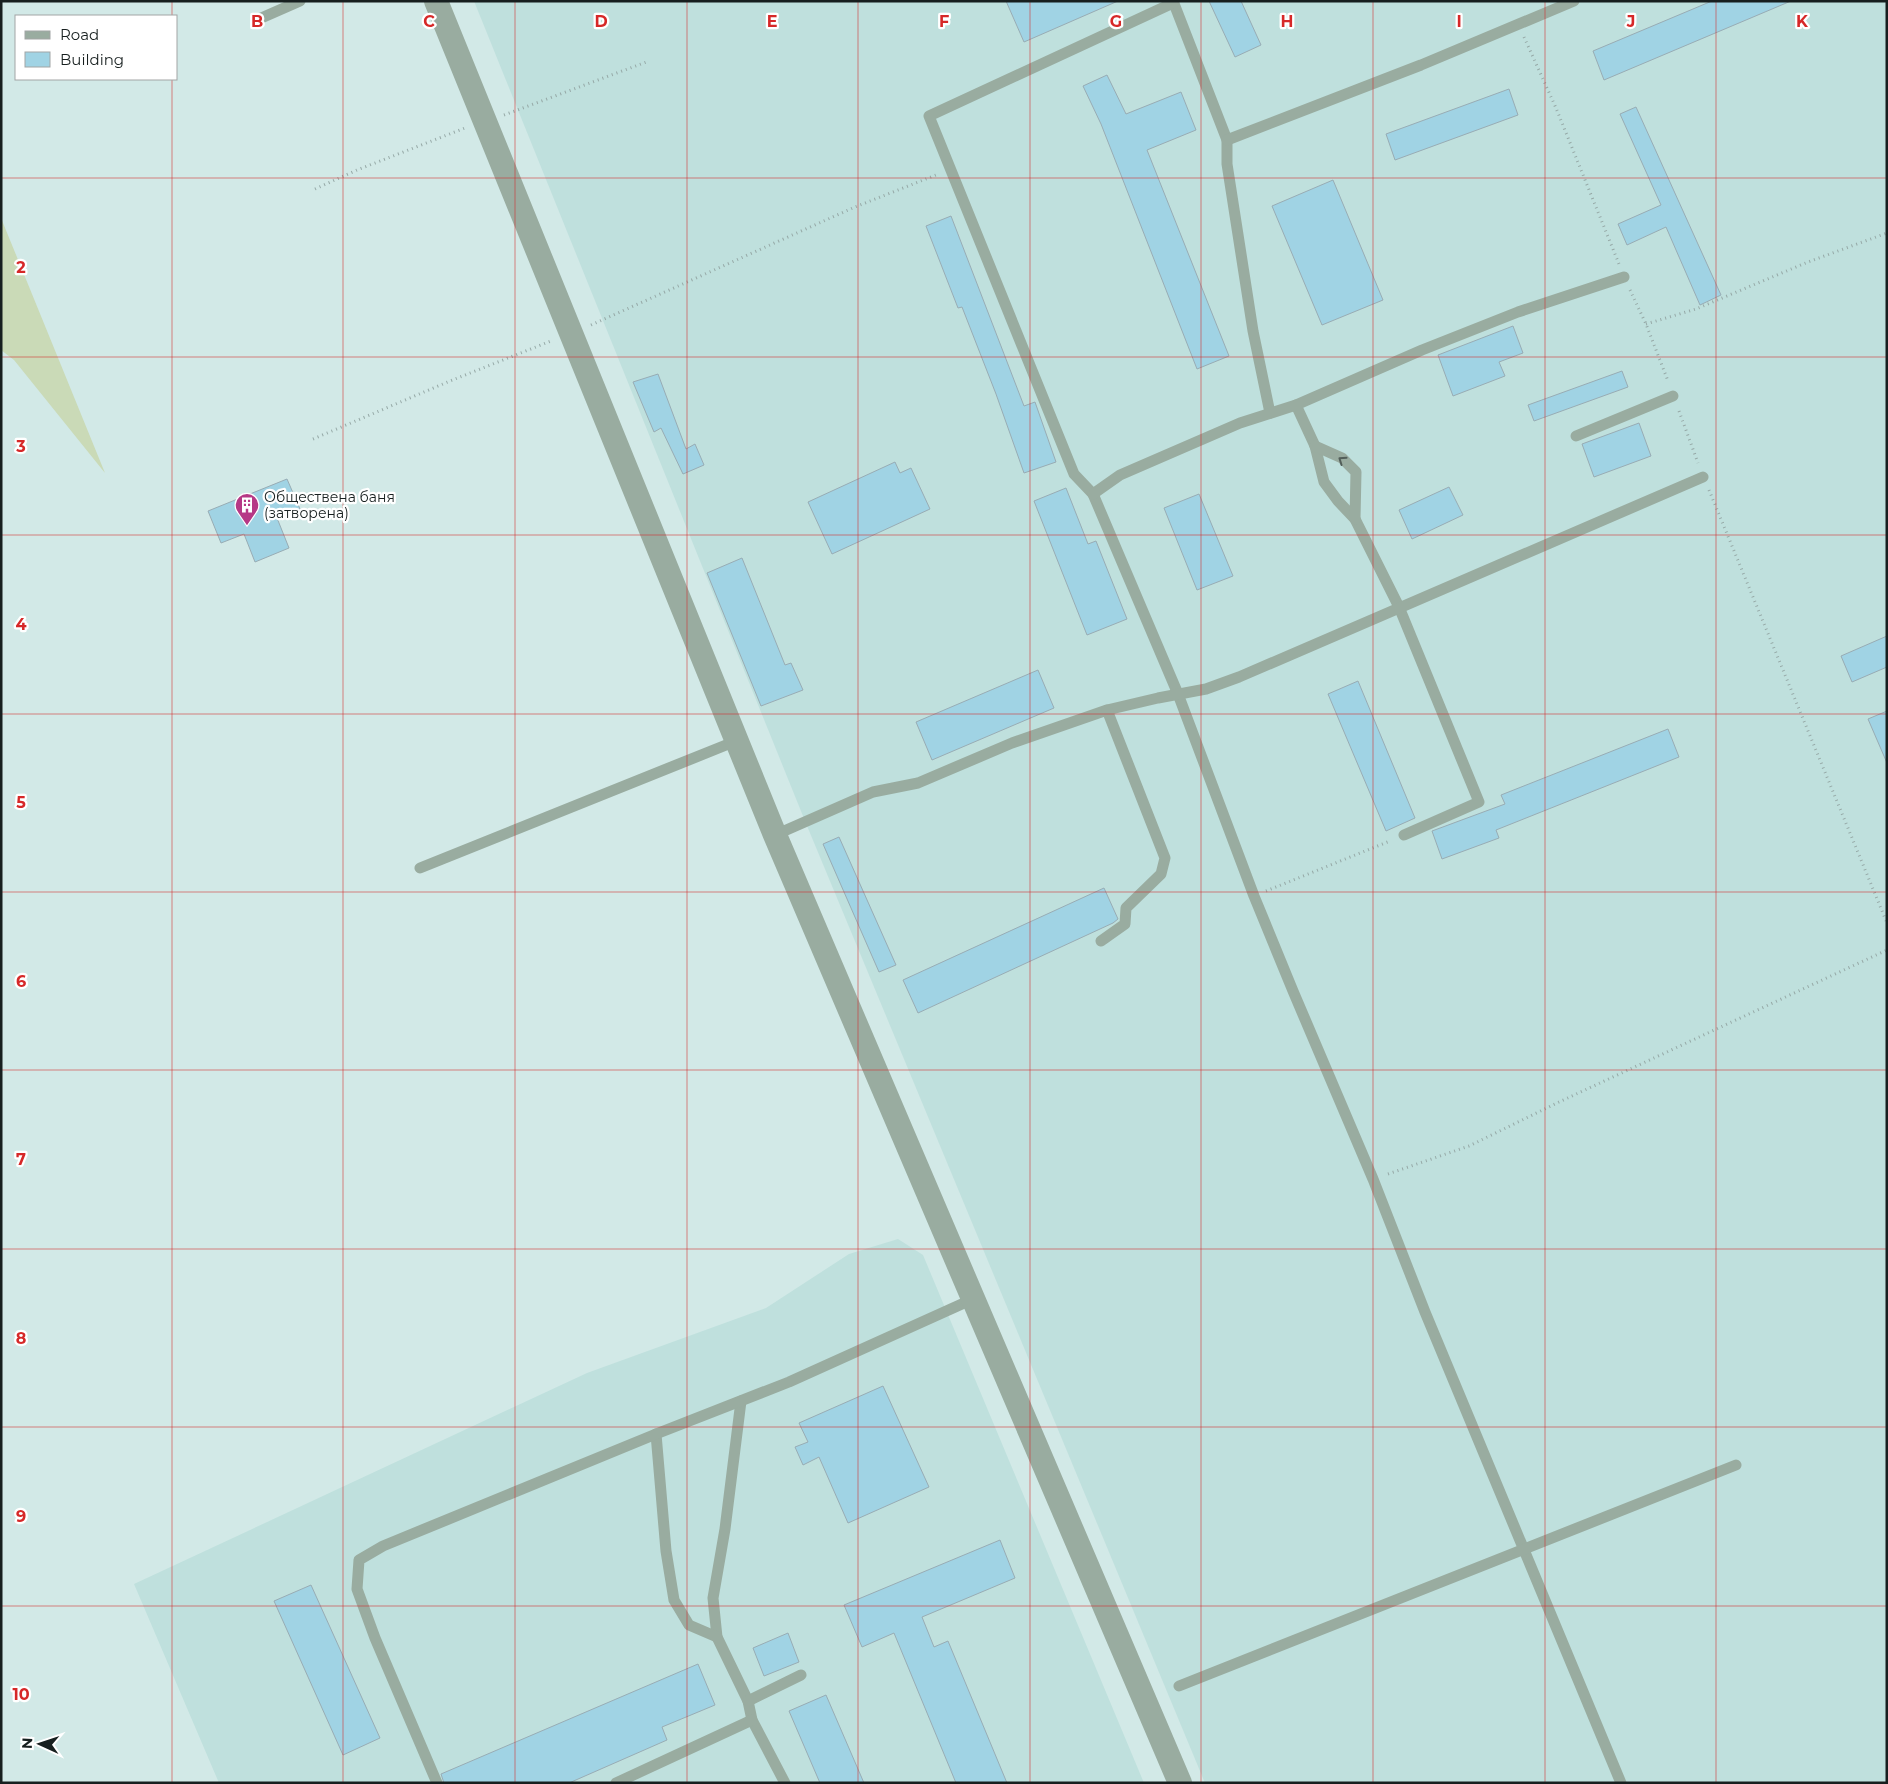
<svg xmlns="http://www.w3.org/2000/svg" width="1888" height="1784" viewBox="0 0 1888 1784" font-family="Montserrat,sans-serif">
  <rect width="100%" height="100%" fill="#d2e9e7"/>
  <g fill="#bfe0dd">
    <path d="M474,1H1887V1783H1205L805,821Z"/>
    <path d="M898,1239L923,1255L1144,1783H219L134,1584L587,1373L766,1308L849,1254Z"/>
  </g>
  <path fill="#cadab7" d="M1,218L105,473L14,360L1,350Z"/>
  <g fill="#a0d3e4" stroke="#98acb4">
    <path d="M1006,1H1118L1024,42Z"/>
    <path d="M1209,1H1241L1261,45L1235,57Z"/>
    <path d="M1712,1H1791L1604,80L1593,51Z"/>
    <path d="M1107,75L1126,114L1181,92L1196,130L1147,150L1229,356L1197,369L1101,124L1083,86Z"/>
    <path d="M1509,89L1518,115L1395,160L1386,134Z"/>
    <path d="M1636,107L1721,295L1700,305L1666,227L1627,245L1618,224L1661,205L1620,114Z"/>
    <path d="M1333,180L1383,300L1322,325L1272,206Z"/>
    <path d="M951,216L1024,406L1035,402L1056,462L1024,473L996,394L962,307L958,308L926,226Z"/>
    <path d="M1513,326L1523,353L1499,362L1505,376L1453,396L1438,355Z"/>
    <path d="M1622,371L1628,387L1534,421L1528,405Z"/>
    <path d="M658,374L686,449L695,444L704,465L683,474L661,428L654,432L633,382Z"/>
    <path d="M1639,423L1651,456L1594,477L1582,444Z"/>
    <path d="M895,462L900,473L911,468L930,509L832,554L808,502Z"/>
    <path d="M287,479L300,509L277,518L289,548L255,562L244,534L221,543L208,511Z"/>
    <path d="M1449,487L1463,515L1412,539L1399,510Z"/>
    <path d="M1066,488L1088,544L1096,541L1127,619L1087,635L1034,501Z"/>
    <path d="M1199,494L1233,576L1197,590L1164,508Z"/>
    <path d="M742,558L785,665L791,663L803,690L761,706L707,573Z"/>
    <path d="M1887,636V667L1852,682L1841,656Z"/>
    <path d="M1038,670L1054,708L932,760L916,722Z"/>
    <path d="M1358,681L1415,818L1386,831L1328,694Z"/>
    <path d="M1887,711V763L1868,719Z"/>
    <path d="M1668,729L1679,757L1496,830L1499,838L1442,859L1432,831L1505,804L1501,795Z"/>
    <path d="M839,837L896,965L879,972L823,844Z"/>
    <path d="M1104,888L1118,919L1113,923L918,1013L903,980Z"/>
    <path d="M883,1386L929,1487L848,1523L819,1457L803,1465L795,1447L808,1442L799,1423Z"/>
    <path d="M1000,1540L1015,1578L922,1617L934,1647L948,1641L1007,1783H956L894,1633L862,1647L844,1605Z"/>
    <path d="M311,1585L380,1738L343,1755L274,1601Z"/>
    <path d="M788,1633L799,1662L764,1676L753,1648Z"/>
    <path d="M698,1664L715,1705L662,1727L667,1740L569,1783H444L441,1774Z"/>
    <path d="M826,1695L864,1783H820L789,1711Z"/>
  </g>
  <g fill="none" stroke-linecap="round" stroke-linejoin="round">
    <g stroke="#96a9a7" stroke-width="3" stroke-dasharray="1 4" stroke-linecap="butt">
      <path d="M1524,37L1556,108L1619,264"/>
      <path d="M504,115L649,61"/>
      <path d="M315,189L357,170L465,128"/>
      <path d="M1630,290L1646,324L1668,381"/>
      <path d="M1646,324L1696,309L1808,262L1887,233"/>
      <path d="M591,325L855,207L936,175"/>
      <path d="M1679,411L1698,463"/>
      <path d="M313,439L450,381L551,341"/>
      <path d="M1709,490L1887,923"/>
      <path d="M1266,891L1390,841"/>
      <path d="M1388,1174L1469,1146L1559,1102L1887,950"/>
    </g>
    <g stroke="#99aca0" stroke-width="11">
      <path d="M1173,1L1227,140V164L1253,331L1270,413"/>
      <path d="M1173,3L929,116L1074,474L1093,494L1178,694L1254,896L1293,991L1373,1179L1425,1312L1621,1783"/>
      <path d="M259,19L300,1"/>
      <path d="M1227,140L1421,65L1574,1"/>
      <path d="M1296,405L1315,446L1324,482L1338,501L1355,519L1399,607L1479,802L1404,835"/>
      <path d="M1576,436L1673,396"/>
      <path d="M1315,446L1342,458L1356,472L1355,519"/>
      <path d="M1093,494L1120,475L1240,423L1296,405L1422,350L1518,312L1624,277"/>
      <path d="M775,835L873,792L918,783L1012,743L1107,710L1158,698L1206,689L1239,677L1703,477"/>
      <path d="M420,868L736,741"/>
      <path d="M1101,941L1125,924L1126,908L1161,874L1165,858L1107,710"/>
      <path d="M741,1401L725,1529L713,1598L717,1637L748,1701L752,1720L785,1783"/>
      <path d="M656,1434L666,1551L674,1600L689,1625L717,1637"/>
      <path d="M1179,1686L1736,1465"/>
      <path d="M748,1701L801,1675"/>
      <path d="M437,1783L375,1638L357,1589L359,1560L383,1546L656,1434L789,1382L973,1299"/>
      <path d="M616,1783L752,1720"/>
    </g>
    <path stroke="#99aca0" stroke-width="24" d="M436,1L775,835L1180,1783"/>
  </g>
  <defs><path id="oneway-chevron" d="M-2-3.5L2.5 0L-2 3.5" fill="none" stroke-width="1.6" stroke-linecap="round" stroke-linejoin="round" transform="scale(1.25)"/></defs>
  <use stroke="#525e59" href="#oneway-chevron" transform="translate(1342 460) rotate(-145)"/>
  <path fill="none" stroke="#d62828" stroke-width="1" stroke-opacity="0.55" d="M172,1V16M343,1V1783M515,1V1783M687,1V1783M858,1V1783M1030,1V1783M1201,1V1783M1373,1V1783M1545,1V1783M1716,1V1783M172,79V1783M1,178H1887M1,357H1887M1,535H1887M1,714H1887M1,892H1887M1,1070H1887M1,1249H1887M1,1427H1887M1,1606H1887"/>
  <defs>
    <g id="building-pin" transform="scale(1.25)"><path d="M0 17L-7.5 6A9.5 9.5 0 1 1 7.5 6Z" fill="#b63886" stroke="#fff"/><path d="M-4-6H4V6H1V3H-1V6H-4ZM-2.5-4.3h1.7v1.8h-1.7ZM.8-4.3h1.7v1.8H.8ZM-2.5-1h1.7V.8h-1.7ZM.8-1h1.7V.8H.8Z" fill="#fff"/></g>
  </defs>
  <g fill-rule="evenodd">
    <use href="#building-pin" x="247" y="505"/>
  </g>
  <g text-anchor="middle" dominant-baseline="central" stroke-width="4.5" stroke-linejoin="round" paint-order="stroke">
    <g font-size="14" fill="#171f1f" stroke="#fff" text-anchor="start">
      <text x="264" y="497">Обществена баня<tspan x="264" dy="16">(затворена)</tspan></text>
    </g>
  </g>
  <g font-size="16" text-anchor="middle" font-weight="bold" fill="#d62828" stroke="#fff" stroke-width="4.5" stroke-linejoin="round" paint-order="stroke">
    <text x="257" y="27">B</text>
    <text x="429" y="27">C</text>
    <text x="601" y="27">D</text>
    <text x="772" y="27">E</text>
    <text x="944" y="27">F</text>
    <text x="1116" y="27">G</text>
    <text x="1287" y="27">H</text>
    <text x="1459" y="27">I</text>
    <text x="1631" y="27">J</text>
    <text x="1802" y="27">K</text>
    <text x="21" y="273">2</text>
    <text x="21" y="452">3</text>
    <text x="21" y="630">4</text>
    <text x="21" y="808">5</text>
    <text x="21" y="987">6</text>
    <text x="21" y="1165">7</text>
    <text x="21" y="1344">8</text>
    <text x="21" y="1522">9</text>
    <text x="21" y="1700">10</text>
  </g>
  <rect width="1888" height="1784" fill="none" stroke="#171f1f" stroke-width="5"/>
  <rect x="15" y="15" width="162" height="65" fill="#ffffff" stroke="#a2a5a5"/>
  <rect x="25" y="31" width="25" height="8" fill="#99aca0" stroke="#a2a5a5"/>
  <text x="60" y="40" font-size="15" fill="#171f1f">Road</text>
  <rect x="25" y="52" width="25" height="15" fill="#a0d3e4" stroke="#a2a5a5"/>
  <text x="60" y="65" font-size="15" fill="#171f1f">Building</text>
  <g transform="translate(40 1744) rotate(273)" stroke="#ffffff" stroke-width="4" paint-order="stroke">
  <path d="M0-4L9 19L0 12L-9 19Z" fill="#171f1f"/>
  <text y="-8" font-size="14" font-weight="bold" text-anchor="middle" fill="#171f1f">N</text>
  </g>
</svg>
